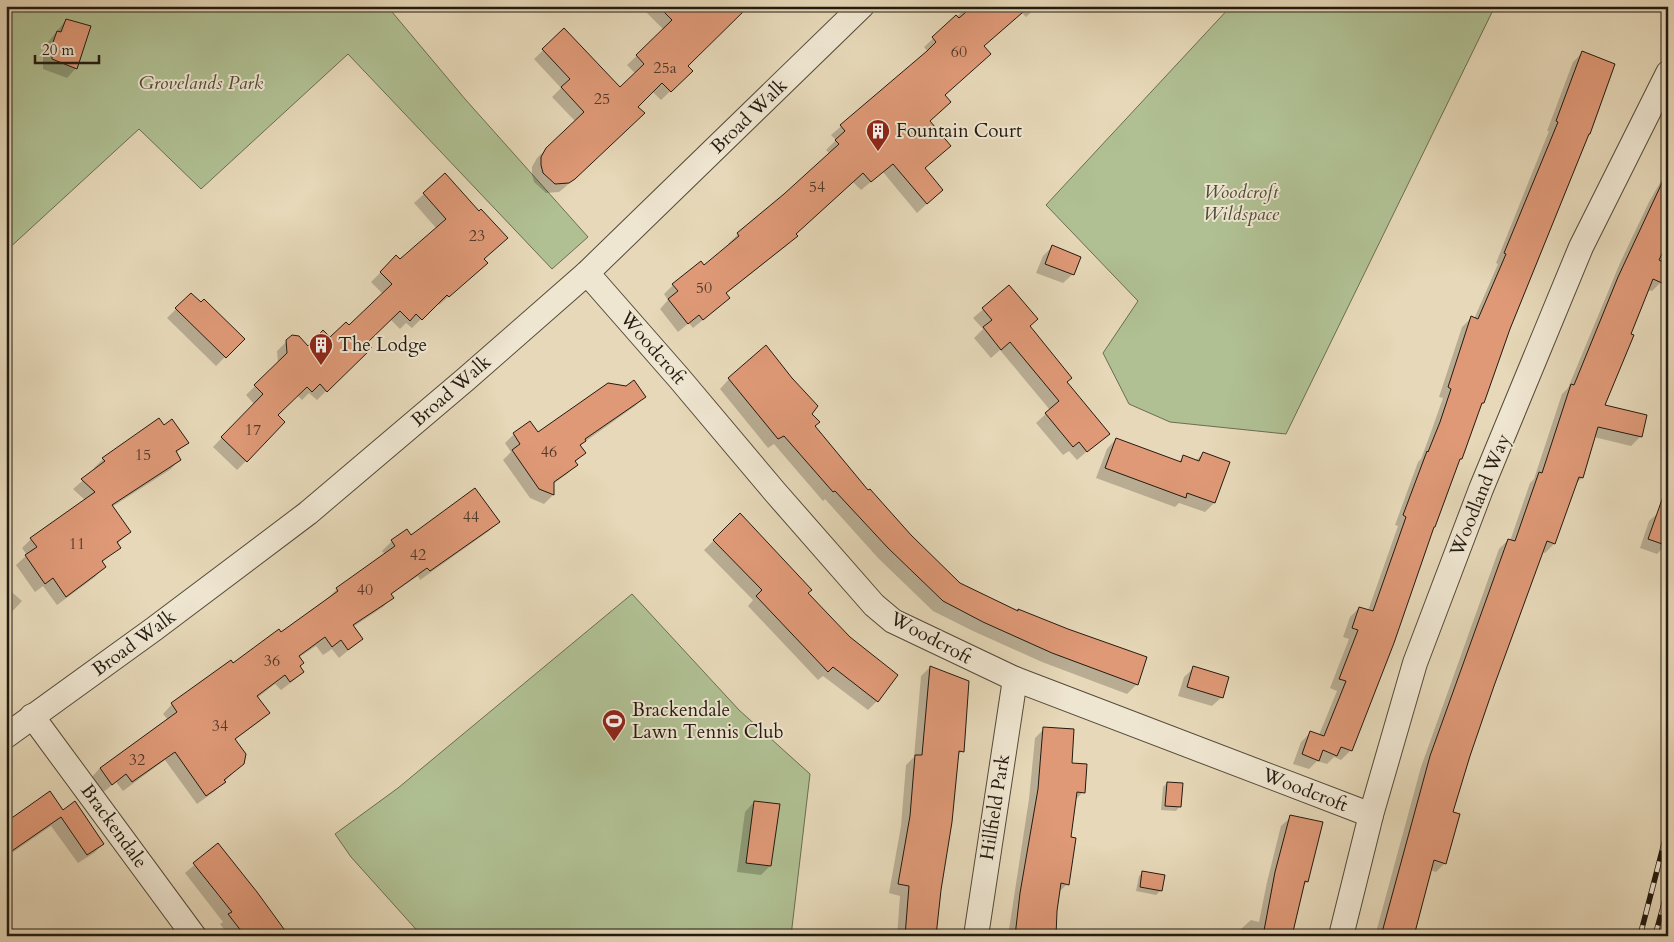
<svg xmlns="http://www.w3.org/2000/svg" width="1674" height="942" viewBox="0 0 1674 942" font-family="Cardo,serif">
  <rect width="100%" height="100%" fill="#e6d8b8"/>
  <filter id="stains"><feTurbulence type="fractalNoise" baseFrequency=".004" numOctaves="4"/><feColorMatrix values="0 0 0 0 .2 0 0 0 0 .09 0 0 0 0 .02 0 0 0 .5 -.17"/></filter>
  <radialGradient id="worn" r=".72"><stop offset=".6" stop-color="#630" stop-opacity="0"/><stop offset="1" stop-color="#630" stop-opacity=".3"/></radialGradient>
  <g fill="#b0c093" stroke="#6a6d52">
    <path d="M6,6H387L465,99L588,237L552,269L348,54L201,189L139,129L6,251Z"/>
    <path d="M1231,6H1495L1286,434L1170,422L1129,404L1103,353L1138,301L1046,205Z"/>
    <path d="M632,594L739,710L810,774L791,936H422L351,857L335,834L398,788Z"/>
  </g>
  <g fill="#0003">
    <path d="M640,6H744L686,66L691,71L661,100L652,91L637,107L634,123L564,188L559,192L546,193L534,182L532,175V167L537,158L575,121L552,97L561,88L534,59L564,30L620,89L636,74L627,65L664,30Z"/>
    <path d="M968,6H1038L1026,17L1022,13L983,46L944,95L950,102L929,122L924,169L942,190L917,213L883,172L861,190L853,182L795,234L796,236L787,245L725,294L728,298L719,307L693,328L689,323L678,332L660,309L668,300L664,294L673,285L703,267L730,245L728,244L738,234L830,154L826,150L836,140L831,135L926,53L928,52L924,47Z"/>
    <path d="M66,20L76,68L67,78L43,69V55L48,42Z"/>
    <path d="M1582,53L1509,329L1483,403L1480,405L1461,458L1458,461L1351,750L1341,760L1334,757L1327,764L1317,761L1309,769L1293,764L1301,742L1311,732L1319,735L1337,691L1330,688L1349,639L1343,637L1350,617L1359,608L1368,611L1398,526L1395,525L1418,462L1421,459L1431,432L1443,398L1439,397L1462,327L1471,318L1474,319L1498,264L1496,263L1549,131H1547L1573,62Z"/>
    <path d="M1668,169V238L1657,261L1661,282L1652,291L1648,290L1603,406L1641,436L1631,446L1594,437L1582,478L1575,484L1554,544L1545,553L1541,552L1469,756L1452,813L1445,863L1436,872L1430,870L1413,936H1375L1421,767L1499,549L1508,540L1510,541L1530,483L1534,479L1562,394L1568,388L1620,263L1649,202Z"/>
    <path d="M445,175L483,260L477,272L439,305L437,303L412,328L406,323L400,329L390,319L365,343L370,348L317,400L309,393L302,400L297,395L276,415L246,461L237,470L213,447L254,404L246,395L278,363L277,351L287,341L308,347L330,339L349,327L383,294L371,282L396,257L400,261L437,229L414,203Z"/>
    <path d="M1052,247L1073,274L1063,283L1036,273L1043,256Z"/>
    <path d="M1009,287L1029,327L1066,382L1108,433L1077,460L1069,451L1063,455L1036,423L1050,410L1000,350L991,358L974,338L983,329L973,318Z"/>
    <path d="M191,294L243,339L216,366L167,318Z"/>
    <path d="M729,379L810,414L814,426L868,492L959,584L1137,684L1127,694L1042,662L973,631L933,611L878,558L825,499L823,501L774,444L768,448L720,389Z"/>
    <path d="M644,397L635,406L579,446L584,453L574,463L576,465L567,474L553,484V495L544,504L530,498L503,460L511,452L505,443L514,434H538Z"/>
    <path d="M163,426L187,443L176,453L180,459L171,469L112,507L130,532L117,544L119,548L101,563L104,567L95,577L57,605L43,586L35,592L16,565L27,555L22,548L31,539L85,500L73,489L95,470L94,468L103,459Z"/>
    <path d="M1116,439L1178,462L1184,457L1195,461L1203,454L1228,463L1214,503L1205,512L1179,503L1175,507L1096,478L1107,449Z"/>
    <path d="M1659,512L1666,545L1657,554L1640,548L1649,521Z"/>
    <path d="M740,515L806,593L877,701L868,710L823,676L818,680L748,606L753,600L704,550Z"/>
    <path d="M498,522L489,531L420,580L418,576L390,595L392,598L383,607L353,627L362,639L339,658L332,649L323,655L316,646L298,658V667L302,672L293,681L281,690L275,684L257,698L268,713L259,722L234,740L233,773L215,791L197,804L165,760L123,791L116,782L102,793L91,778L100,768L168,720L163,714L172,704L281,634L328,598L337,589L386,555L382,551L392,541L406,531L410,537Z"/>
    <path d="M6,587L22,601L6,618Z"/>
    <path d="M930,667L962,751L957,756L935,936H897L900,896L889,893L901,826L906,765L914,757L921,676Z"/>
    <path d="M1194,668L1222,697L1212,706L1178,696L1184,677Z"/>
    <path d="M1044,729L1071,764L1083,792L1074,801L1070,838L1067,884L1058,893L1054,936H1008L1029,799L1035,738Z"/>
    <path d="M1167,783L1180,806L1176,811L1161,810L1163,787Z"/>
    <path d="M754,802L770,866L761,875L737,872L745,812Z"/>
    <path d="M63,811L103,844L94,853L78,863L51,826L6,857V823Z"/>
    <path d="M1291,817L1307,882L1302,886L1291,936H1240L1241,929L1251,920L1259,922L1267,882L1281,826Z"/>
    <path d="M218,845L289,936H229L220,924L223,922L185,873Z"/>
    <path d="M6,859L10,864L6,868Z"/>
    <path d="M1143,872L1161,890L1156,895L1136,891L1139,876Z"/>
  </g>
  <g fill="#df9977" stroke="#231a10">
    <path d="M658,6H749L688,66L693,71L671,92L662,83L638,107L645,113L575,179L569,183L555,184L543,173L541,165V157L546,148L584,112L561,87L570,79L542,49L564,28L620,87L644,64L636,55L672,20Z"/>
    <path d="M973,6H1030L984,46L991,54L945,95L951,102L930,121L951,146L925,168L943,190L927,204L893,164L871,182L863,173L796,234L798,236L726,293L730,298L703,320L699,315L688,324L668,299L678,291L672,284L701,261L704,265L739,236L737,233L784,194L839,144L835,140L845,131L840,125L927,51L936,42L932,37L956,15L959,18Z"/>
    <path d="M66,19L91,26L77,69L52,59V45L57,31L61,32Z"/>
    <path d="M1582,51L1615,64L1590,134H1589L1510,329L1484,403H1482L1462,459H1460L1435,527H1434L1394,643L1352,751L1341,747L1337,756L1323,750L1319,761L1302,754L1310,731L1324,736L1346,681L1339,679L1358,630L1352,628L1359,607L1373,611L1406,517L1403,515L1427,451L1428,452L1440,422L1451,389L1448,387L1471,316L1478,319L1506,254L1504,253L1558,122L1556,121Z"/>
    <path d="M1668,170V241L1659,260L1668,264V270L1662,283L1653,279L1631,334L1634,335L1605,405L1647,415L1642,437L1598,427L1583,478L1579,477L1555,544L1547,541L1494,686L1470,756L1453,812L1460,814L1446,864L1434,860L1414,936H1381L1430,756L1508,539L1515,541L1539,472L1542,473L1571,384L1574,385L1618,277Z"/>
    <path d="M445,173L479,211L481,209L508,238L484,259L488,263L449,297L447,295L422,320L416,314L410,321L400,311L367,343L372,348L327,392L320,384L312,392L307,387L278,415L285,422L247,462L221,437L263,394L254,385L287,353L286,340L292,335L299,336L308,346L323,330L330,337L346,322L349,325L392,284L380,272L396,255L400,259L446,219L423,193Z"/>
    <path d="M1052,245L1081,257L1074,275L1045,264Z"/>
    <path d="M1009,285L1038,319L1030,326L1072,378L1067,382L1110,434L1087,452L1079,442L1073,447L1045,413L1059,401L1010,342L1001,350L983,327L992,320L982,308Z"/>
    <path d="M191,293L201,302L204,299L245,339L226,358L175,308Z"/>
    <path d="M766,345L792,378L818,406L812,414L820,422L815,426L868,490L870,489L911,535L960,583L1018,611V609L1068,629L1147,657L1138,685L1052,653L983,622L943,601L888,548L835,491L833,492L784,436L778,439L728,378Z"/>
    <path d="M634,380L646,397L585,439L586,441L580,445L586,453L575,461L578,465L554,482V495L539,489L512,450L520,444L513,433L530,421L538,432L608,383L626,386Z"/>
    <path d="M159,418L164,425L172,419L189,443L176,451L181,460L112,505L131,532L117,542L121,548L102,561L106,567L66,597L53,578L45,584L25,555L37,547L30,538L95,492L81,479L105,461L102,458Z"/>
    <path d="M1116,438L1181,462L1183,455L1199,461L1203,452L1230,462L1215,503L1187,493L1186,498L1105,468Z"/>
    <path d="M475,488L500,522L430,571L427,568L391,594L394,598L353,625L363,639L348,650L341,640L332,647L325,637L299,656L304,663L300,666L304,672L290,682L285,675L257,696L270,713L235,739L246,754L244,764L224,780L226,782L206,796L175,752L132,782L126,774L112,785L100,768L177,712L171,703L231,660L233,663L279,629L281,632L338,591L336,588L395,546L391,540L407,529L411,535Z"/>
    <path d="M1665,491H1668V546L1648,539Z"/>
    <path d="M740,513L812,590L808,593L850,637L898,675L878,702L833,667L828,672L756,596L762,590L713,540Z"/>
    <path d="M930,666L969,681L964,752L959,751L952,822L941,890L936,936H905L909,886L898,884L910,816L915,755H922Z"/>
    <path d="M1193,666L1229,677L1223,698L1187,687Z"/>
    <path d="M1043,727L1074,729L1072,763L1087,764L1085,793L1077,792L1071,837L1076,838L1069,885L1061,883L1057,911L1056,936H1015L1020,893L1038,789Z"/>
    <path d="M1167,782L1183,783L1181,807L1165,806Z"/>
    <path d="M50,791L63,810L75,801L104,844L87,855L61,817L6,855V822Z"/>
    <path d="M754,801L780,804L771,866L746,863Z"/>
    <path d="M1290,815L1323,822L1308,882L1305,881L1292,936H1263L1275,872Z"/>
    <path d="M218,843L257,892L289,936H245L228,914L232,912L193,863Z"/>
    <path d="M1142,871L1165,875L1162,891L1140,887Z"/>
  </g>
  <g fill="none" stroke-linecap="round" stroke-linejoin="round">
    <g stroke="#544a3a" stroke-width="26">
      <g id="minor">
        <path d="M587,273L679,378L775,492L874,605L893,621L1015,679L1371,815"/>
        <path d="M32,716L194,936"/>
        <path d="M6,736L154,629L308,513L466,379L587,273L862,6"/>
        <path d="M976,936L1015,679"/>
        <path d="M1341,936L1371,815L1415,663L1481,489L1581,247L1668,73"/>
      </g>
    </g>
    <use href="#minor" stroke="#efe6d1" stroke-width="24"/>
    <g stroke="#231a10" stroke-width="5.5">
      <g id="rail">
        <path d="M1640,936L1668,828"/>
        <path d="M1655,936L1668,889"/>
      </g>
    </g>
    <use href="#rail" stroke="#efe6d1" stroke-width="4" stroke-dasharray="11" stroke-linecap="butt"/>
  </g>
  <defs>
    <g id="building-pin" transform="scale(1.25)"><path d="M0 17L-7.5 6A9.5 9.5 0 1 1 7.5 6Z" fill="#8f2418" stroke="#efe6d1"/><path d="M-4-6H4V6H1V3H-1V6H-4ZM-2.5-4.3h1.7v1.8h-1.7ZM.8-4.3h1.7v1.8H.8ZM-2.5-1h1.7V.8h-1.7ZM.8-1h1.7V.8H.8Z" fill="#fff"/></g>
    <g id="stadium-pin" transform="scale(1.25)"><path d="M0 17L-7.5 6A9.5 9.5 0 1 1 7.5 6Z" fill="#8f2418" stroke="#efe6d1"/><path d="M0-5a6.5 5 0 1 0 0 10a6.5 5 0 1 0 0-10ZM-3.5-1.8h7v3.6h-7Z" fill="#fff"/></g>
  </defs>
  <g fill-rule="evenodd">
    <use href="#building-pin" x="878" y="131"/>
    <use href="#building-pin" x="321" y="345"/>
    <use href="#stadium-pin" x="614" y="721"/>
  </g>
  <g text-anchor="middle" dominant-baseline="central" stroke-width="4" stroke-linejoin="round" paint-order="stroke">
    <g font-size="16" fill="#523a2a">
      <text x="959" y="52">60</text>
      <text x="665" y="68">25a</text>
      <text x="602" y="99">25</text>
      <text x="817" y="187">54</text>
      <text x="477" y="236">23</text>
      <text x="704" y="288">50</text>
      <text x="253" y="430">17</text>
      <text x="549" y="452">46</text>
      <text x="143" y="455">15</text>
      <text x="471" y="517">44</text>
      <text x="77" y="544">11</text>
      <text x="418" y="555">42</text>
      <text x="365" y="590">40</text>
      <text x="272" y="661">36</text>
      <text x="220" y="726">34</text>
      <text x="137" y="760">32</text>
    </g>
    <g font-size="19" font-style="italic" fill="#4d4c37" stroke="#efe6d1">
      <text x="201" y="83">Grovelands Park</text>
      <text x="1241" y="192">Woodcroft<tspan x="1241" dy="22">Wildspace</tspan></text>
    </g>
    <g font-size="19" fill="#231a10" stroke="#efe6d1">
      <text transform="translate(749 116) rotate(-44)">Broad Walk</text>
      <text transform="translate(653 348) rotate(49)">Woodcroft</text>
      <text transform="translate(451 391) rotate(-41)">Broad Walk</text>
      <text transform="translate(1480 495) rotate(-68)">Woodland Way</text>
      <text transform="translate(931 638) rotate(28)">Woodcroft</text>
      <text transform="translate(134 643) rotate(-36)">Broad Walk</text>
      <text transform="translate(1305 790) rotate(21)">Woodcroft</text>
      <text transform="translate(995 807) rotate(-81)">Hillfield Park</text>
      <text transform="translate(114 826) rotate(54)">Brackendale</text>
    </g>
    <g font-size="19" fill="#231a10" stroke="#efe6d1" text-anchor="start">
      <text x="896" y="131">Fountain Court</text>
      <text x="338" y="345">The Lodge</text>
      <text x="632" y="710">Brackendale<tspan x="632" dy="22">Lawn Tennis Club</tspan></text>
    </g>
  </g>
  <rect width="1674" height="942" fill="none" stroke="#e6d8b8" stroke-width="25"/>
  <rect x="8" y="8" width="1659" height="927" fill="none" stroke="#231a10" stroke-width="2.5"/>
  <rect x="12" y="12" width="1649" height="917" fill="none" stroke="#231a10"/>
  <path d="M35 55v8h64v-8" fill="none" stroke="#231a10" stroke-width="2.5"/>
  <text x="42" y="55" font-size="15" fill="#231a10" stroke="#efe6d1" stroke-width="4" paint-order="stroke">20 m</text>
  <rect width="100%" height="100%" filter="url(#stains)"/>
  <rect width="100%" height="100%" fill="url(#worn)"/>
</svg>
